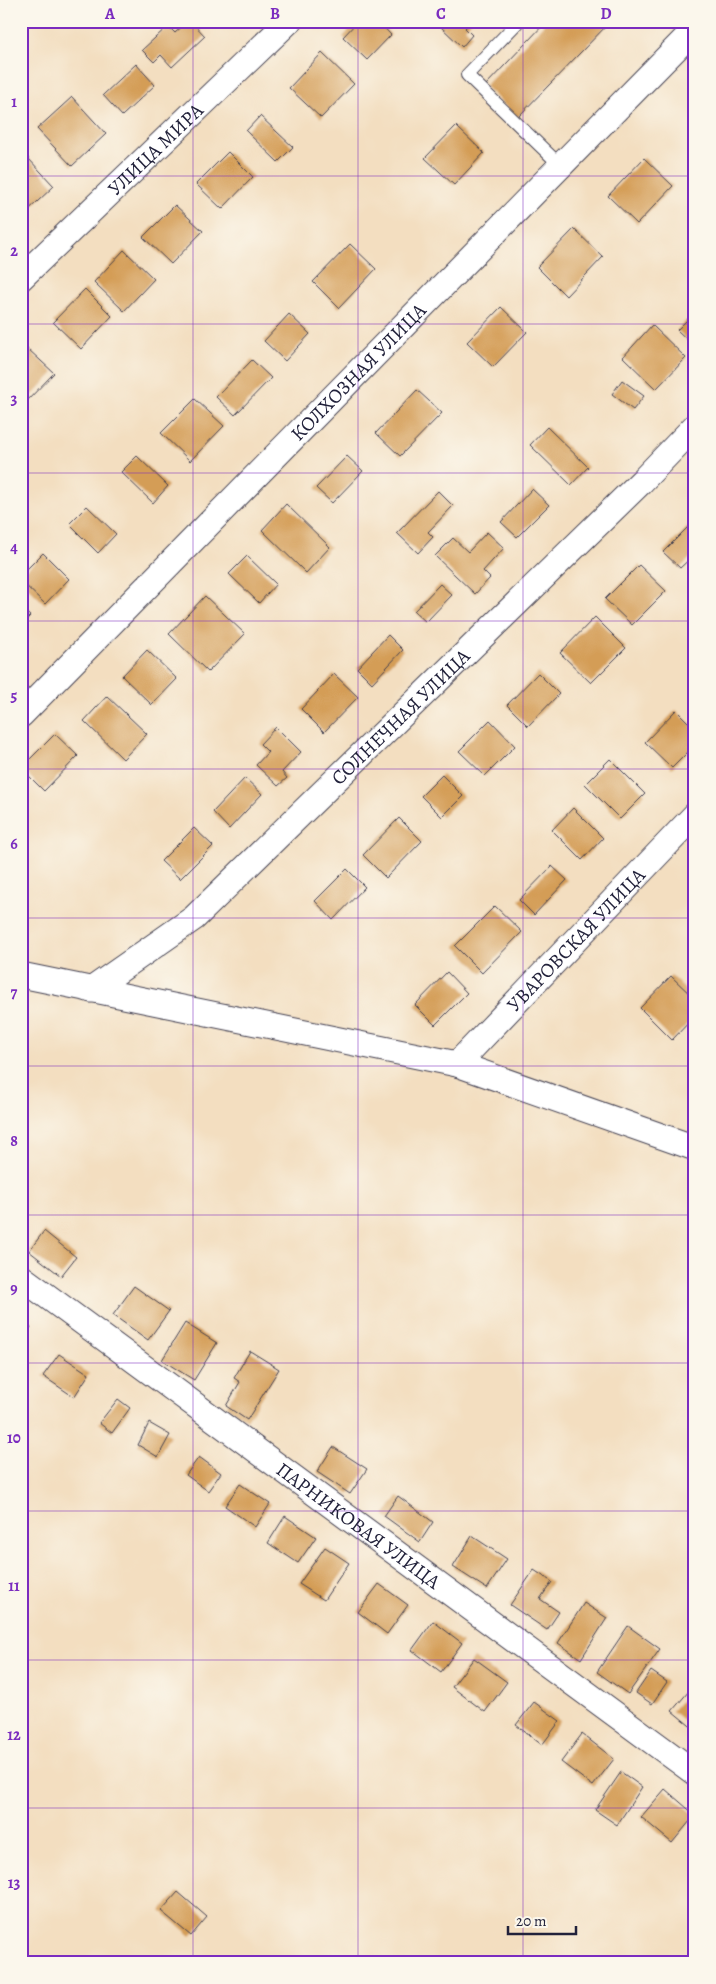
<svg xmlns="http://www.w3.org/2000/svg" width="716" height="1984" viewBox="0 0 716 1984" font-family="Alegreya,serif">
  <rect width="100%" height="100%" fill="#fbf7ec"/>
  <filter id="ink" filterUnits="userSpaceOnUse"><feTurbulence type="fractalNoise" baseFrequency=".02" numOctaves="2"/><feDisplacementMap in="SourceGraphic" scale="10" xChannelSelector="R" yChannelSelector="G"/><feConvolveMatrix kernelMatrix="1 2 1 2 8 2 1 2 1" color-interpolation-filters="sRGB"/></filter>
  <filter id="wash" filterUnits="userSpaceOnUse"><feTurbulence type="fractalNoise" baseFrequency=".0096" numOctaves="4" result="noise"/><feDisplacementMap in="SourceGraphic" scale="20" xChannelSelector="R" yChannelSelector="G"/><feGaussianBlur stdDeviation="1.12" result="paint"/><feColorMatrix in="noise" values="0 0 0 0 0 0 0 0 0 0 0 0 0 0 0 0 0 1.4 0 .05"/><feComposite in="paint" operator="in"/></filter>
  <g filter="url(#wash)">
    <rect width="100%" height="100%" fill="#f3dec0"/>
    <g id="blocks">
      <g fill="#d49d57">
        <path d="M188,21H191L205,36L172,67L161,55L154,62L142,50L168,26L175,33Z"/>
        <path d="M358,21H378L391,35L367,60L343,37Z"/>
        <path d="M443,21H472L465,28L472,35L462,47L439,25Z"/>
        <path d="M547,21H611L517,118L485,86Z"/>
        <path d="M322,53L354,84L321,118L289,88Z"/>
        <path d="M136,64L155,85L122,116L103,95Z"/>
        <path d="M72,97L106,134L72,166L37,129Z"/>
        <path d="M260,116L293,147L278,162L246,131Z"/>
        <path d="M456,126L484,153L454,185L425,158Z"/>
        <path d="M228,152L253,177L222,209L196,184Z"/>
        <path d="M28,158L54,186L21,217V164Z"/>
        <path d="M644,158L673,186L637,224L608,196Z"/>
        <path d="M175,205L203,231L171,264L143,237Z"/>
        <path d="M574,229L603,257L566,296L537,267Z"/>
        <path d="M350,244L376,269L339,308L313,282Z"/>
        <path d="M124,250L154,279L124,311L94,282Z"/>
        <path d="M85,289L112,316L81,349L53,322Z"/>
        <path d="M501,307L527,332L493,367L467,342Z"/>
        <path d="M695,312V347L677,330Z"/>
        <path d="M289,314L310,334L285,361L264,341Z"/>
        <path d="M652,325L686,358L656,389L623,357Z"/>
        <path d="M28,349L54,373L24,404L21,402V356Z"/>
        <path d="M252,360L271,378L235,415L216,397Z"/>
        <path d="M622,380L644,396L633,410L612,394Z"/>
        <path d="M417,390L442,413L400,456L376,433Z"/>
        <path d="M195,399L224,426L190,461L161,433Z"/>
        <path d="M547,427L588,467L571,485L530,445Z"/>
        <path d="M137,456L168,486L153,503L121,472Z"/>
        <path d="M347,456L363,471L332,503L316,488Z"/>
        <path d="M532,489L549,505L517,537L501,522Z"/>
        <path d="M438,491L453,506L428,532L433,537L418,553L397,533Z"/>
        <path d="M286,504L330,547L306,573L262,530Z"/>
        <path d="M87,506L116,534L98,553L69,524Z"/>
        <path d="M695,520V554L680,568L663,552Z"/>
        <path d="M487,532L504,548L483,571L490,578L475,594L435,556L453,538L468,552Z"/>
        <path d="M43,553L69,579L45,604L21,581V575Z"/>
        <path d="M247,556L276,584L259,603L229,574Z"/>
        <path d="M639,565L666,591L632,625L605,599Z"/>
        <path d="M440,584L452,595L426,622L414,611Z"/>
        <path d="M205,596L245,634L208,672L169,634Z"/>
        <path d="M21,608L30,616L21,625Z"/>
        <path d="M595,617L626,648L591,683L560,653Z"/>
        <path d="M388,635L403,650L372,683L357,668Z"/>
        <path d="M147,650L177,679L152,705L122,676Z"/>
        <path d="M538,673L559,694L528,726L507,705Z"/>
        <path d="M334,674L358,697L324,732L301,709Z"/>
        <path d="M107,696L147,734L123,759L84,721Z"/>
        <path d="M676,710L695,729V745L672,768L645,742Z"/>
        <path d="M490,720L515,746L485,776L459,751Z"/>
        <path d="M276,727L301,752L282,772L287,778L278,786L256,765L268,752L260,744Z"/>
        <path d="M55,734L78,756L44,791L21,768Z"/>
        <path d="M610,759L645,794L620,819L585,784Z"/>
        <path d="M442,775L463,796L442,817L421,796Z"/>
        <path d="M245,778L262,794L229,829L213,812Z"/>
        <path d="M573,808L603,838L582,860L552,830Z"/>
        <path d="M399,818L422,841L386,878L363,855Z"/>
        <path d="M194,828L213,846L180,879L161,861Z"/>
        <path d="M552,866L567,880L534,915L519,900Z"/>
        <path d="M347,869L365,887L333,920L315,901Z"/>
        <path d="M495,906L522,932L482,973L455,946Z"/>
        <path d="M447,972L467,993L435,1025L415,1005Z"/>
        <path d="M671,976L695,999V1016L672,1040L640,1008Z"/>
        <path d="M44,1231L76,1257L61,1276L29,1251Z"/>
        <path d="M134,1286L169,1311L148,1340L113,1315Z"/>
        <path d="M21,1320L31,1327L21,1340Z"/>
        <path d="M185,1323L217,1343L194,1380L162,1360Z"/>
        <path d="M250,1351L279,1369L247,1420L226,1406L240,1382L234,1378Z"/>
        <path d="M59,1354L89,1374L74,1397L43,1376Z"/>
        <path d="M118,1399L130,1408L112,1433L99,1423Z"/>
        <path d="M149,1423L170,1435L158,1457L138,1445Z"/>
        <path d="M333,1447L367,1469L350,1494L317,1472Z"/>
        <path d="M199,1457L221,1473L208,1491L186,1475Z"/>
        <path d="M240,1484L270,1504L255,1527L225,1506Z"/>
        <path d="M398,1496L433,1522L420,1542L384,1516Z"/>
        <path d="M285,1516L316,1537L298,1563L268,1543Z"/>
        <path d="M472,1536L507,1559L487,1589L453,1567Z"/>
        <path d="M325,1547L349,1563L324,1600L299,1584Z"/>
        <path d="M534,1570L552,1582L540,1599L559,1612L547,1630L510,1605Z"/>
        <path d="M379,1584L408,1605L387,1634L358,1612Z"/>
        <path d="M584,1603L607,1618L581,1659L558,1643Z"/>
        <path d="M433,1621L462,1643L441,1672L412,1650Z"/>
        <path d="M628,1626L660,1649L628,1694L597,1672Z"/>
        <path d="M474,1658L507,1682L485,1712L452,1687Z"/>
        <path d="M651,1671L667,1682L652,1704L636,1693Z"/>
        <path d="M695,1684V1730L672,1711Z"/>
        <path d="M534,1702L560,1721L542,1745L516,1725Z"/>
        <path d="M582,1734L614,1759L593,1786L561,1762Z"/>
        <path d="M621,1772L642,1787L617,1825L595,1810Z"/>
        <path d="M665,1789L695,1815L672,1843L641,1817Z"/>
        <path d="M178,1892L207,1917L191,1936L161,1911Z"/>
      </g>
    </g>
  </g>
  <g filter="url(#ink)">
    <use href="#blocks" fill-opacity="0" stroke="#413e4f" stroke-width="1"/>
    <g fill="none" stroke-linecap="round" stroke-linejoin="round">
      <g stroke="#413e4f" stroke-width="14">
        <path id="service" d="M519,21L467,75L561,166"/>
      </g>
      <g stroke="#413e4f" stroke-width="27">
        <g id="minor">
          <path id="s1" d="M21,278L289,21"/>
          <path id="s2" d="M21,715L695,29"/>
          <path d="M21,975L457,1064L695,1148"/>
          <path id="s3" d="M91,990L194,918L642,481L695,426"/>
          <path id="s4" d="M457,1064L695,815"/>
          <path id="s5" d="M21,1277L695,1773"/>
        </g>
      </g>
      <use href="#service" stroke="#fff" stroke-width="12"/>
      <use href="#minor" stroke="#fff" stroke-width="25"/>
    </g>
  </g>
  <path fill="none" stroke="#7b2cbf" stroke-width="1" stroke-opacity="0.55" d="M193,21V1963M358,21V1963M523,21V1963M21,176H695M21,324H695M21,473H695M21,621H695M21,769H695M21,918H695M21,1066H695M21,1215H695M21,1363H695M21,1511H695M21,1660H695M21,1808H695"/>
  <g text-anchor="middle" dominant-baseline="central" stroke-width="4" stroke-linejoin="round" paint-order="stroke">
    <g font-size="20" fill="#22223b" stroke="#fbf7ec">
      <text stroke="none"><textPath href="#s1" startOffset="186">УЛИЦА МИРА</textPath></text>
      <text stroke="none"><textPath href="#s2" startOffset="481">КОЛХОЗНАЯ УЛИЦА</textPath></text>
      <text stroke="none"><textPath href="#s3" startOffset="414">СОЛНЕЧНАЯ УЛИЦА</textPath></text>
      <text stroke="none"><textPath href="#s4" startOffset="172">УВАРОВСКАЯ УЛИЦА</textPath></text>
      <text stroke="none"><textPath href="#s5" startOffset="419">ПАРНИКОВАЯ УЛИЦА</textPath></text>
    </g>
  </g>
  <rect width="716" height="1984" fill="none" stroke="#fbf7ec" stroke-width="55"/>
  <path d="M508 1926v8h68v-8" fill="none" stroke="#22223b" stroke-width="2.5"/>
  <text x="516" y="1926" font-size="15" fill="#22223b" stroke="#fbf7ec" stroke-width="4" paint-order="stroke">20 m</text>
  <rect x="28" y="28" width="660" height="1928" fill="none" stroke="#7b2cbf" stroke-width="2"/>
  <g font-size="16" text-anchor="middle" font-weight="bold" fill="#7b2cbf">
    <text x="110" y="19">A</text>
    <text x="275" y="19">B</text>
    <text x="441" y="19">C</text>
    <text x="606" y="19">D</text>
    <text x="14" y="107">1</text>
    <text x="14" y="256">2</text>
    <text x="14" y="404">3</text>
    <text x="14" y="553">4</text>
    <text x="14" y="701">5</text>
    <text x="14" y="849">6</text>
    <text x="14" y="998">7</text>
    <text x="14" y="1146">8</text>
    <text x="14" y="1294">9</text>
    <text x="14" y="1443">10</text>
    <text x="14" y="1591">11</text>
    <text x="14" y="1740">12</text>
    <text x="14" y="1888">13</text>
  </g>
</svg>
